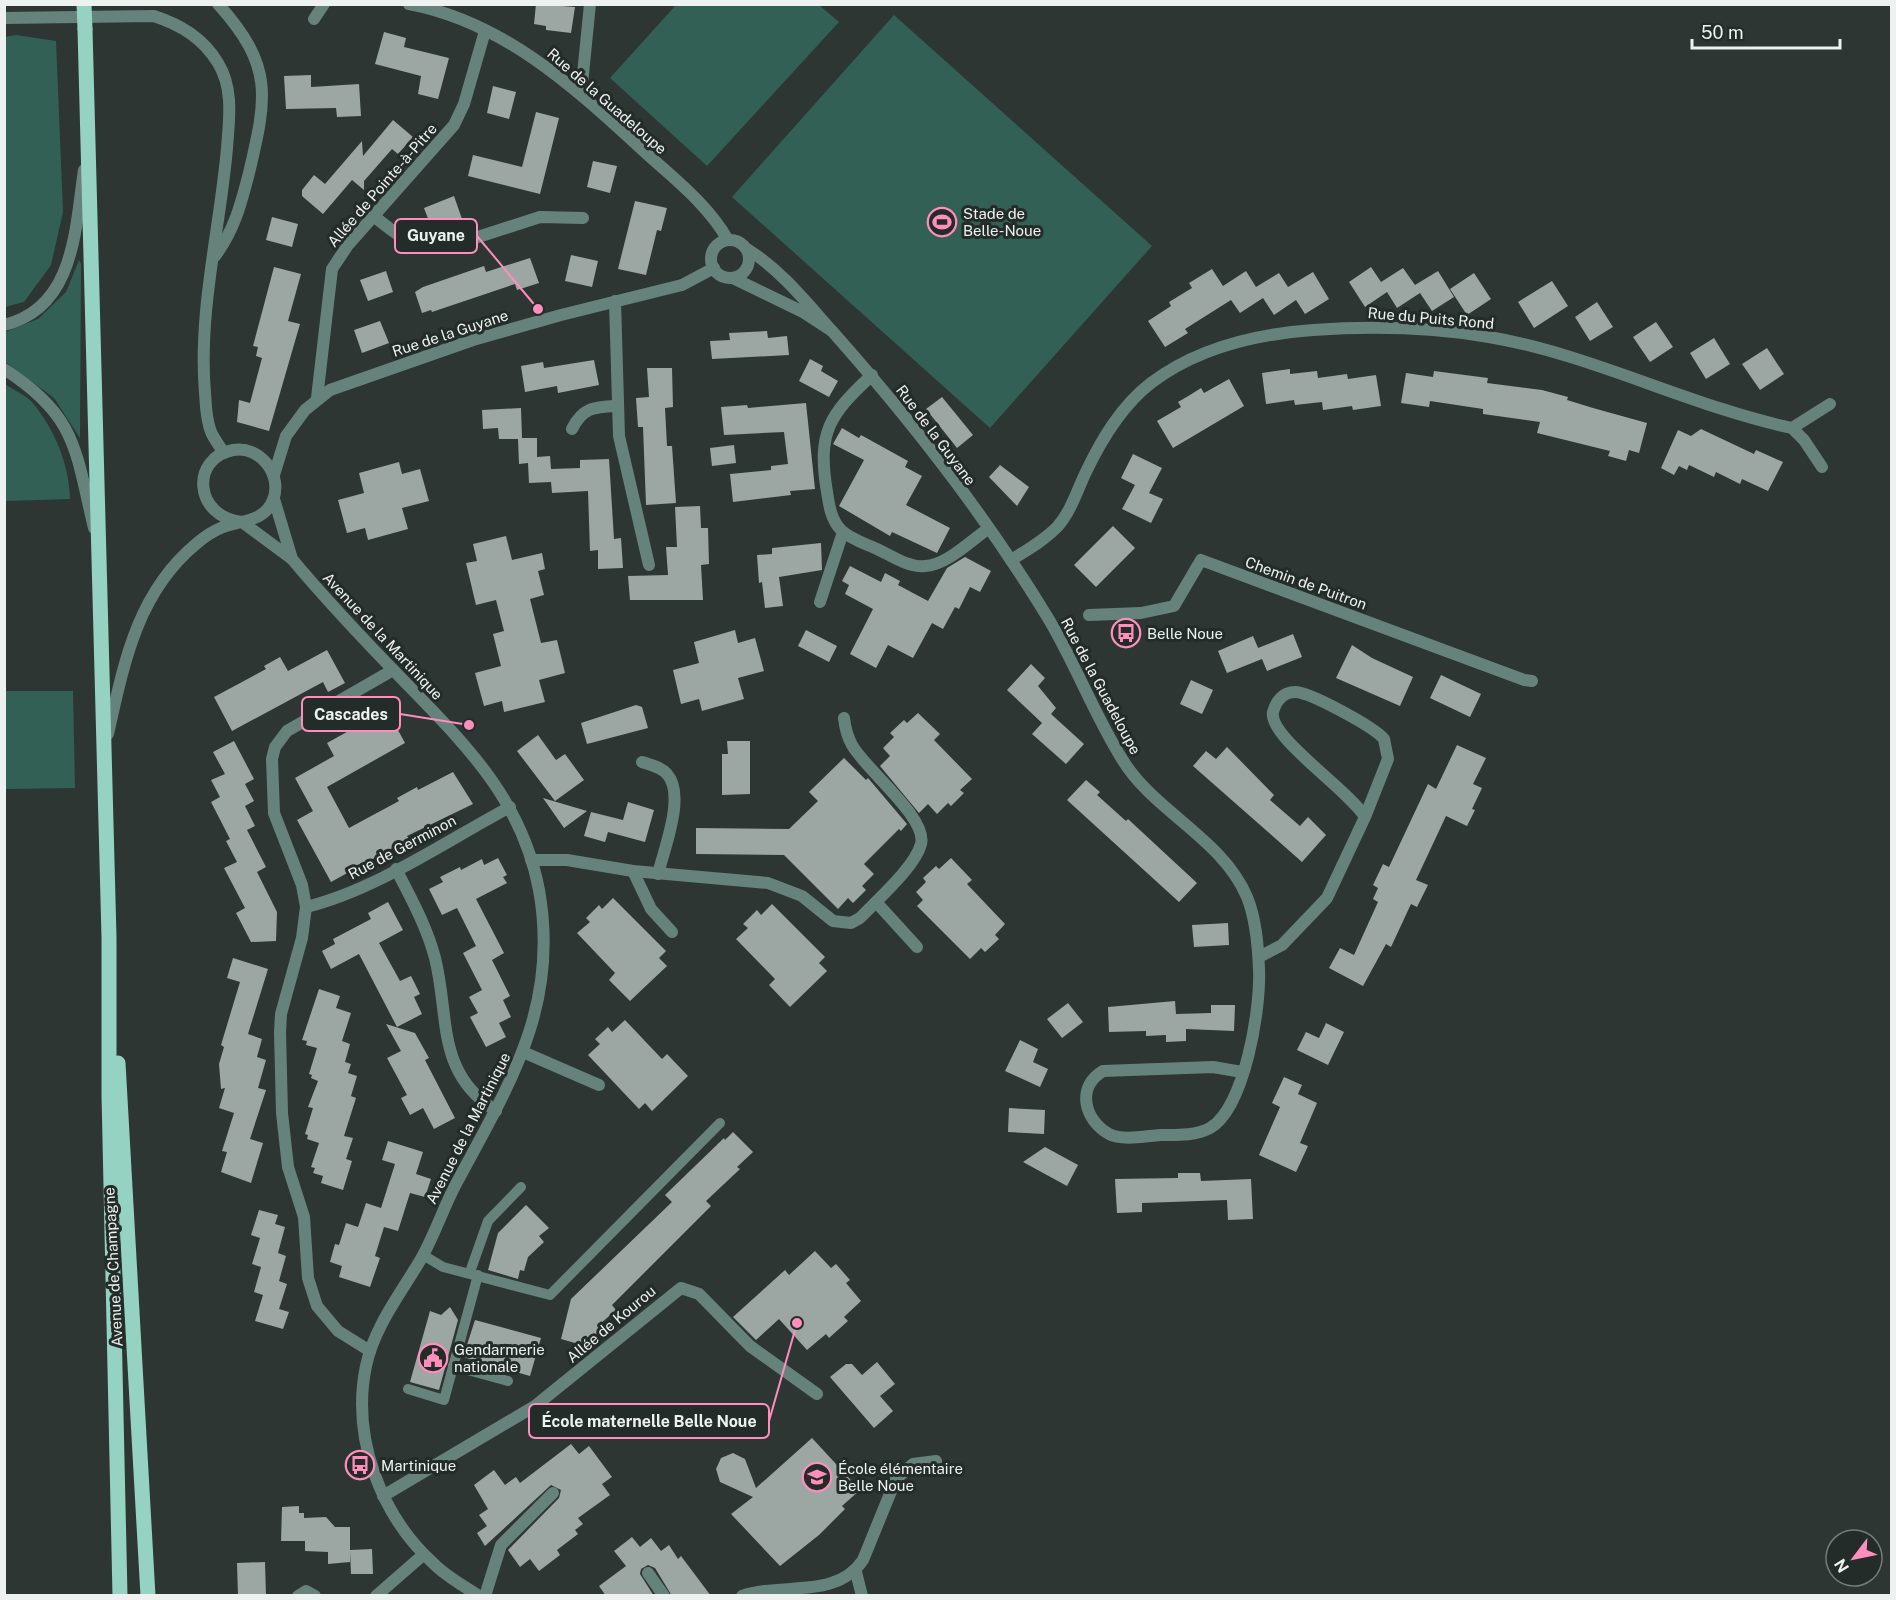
<svg xmlns="http://www.w3.org/2000/svg" width="1896" height="1600" viewBox="0 0 1896 1600" font-family="'Public Sans',sans-serif">
  <rect width="100%" height="100%" fill="#2d3633"/>
  <g fill="#326054">
    <path d="M676,5H819L839,22L707,166L610,78Z"/>
    <path d="M894,15L1152,246L990,428L732,197Z"/>
    <path d="M16,35L56,41L63,212L51,265L24,302L5,307L4,37Z"/>
    <path d="M79,260L81,264L80,438L54,398L4,361L5,332L38,319L66,292Z"/>
    <path d="M5,384C13,390 26,395 32,402C55,430 69,464 70,499L5,501Z"/>
    <path d="M4,691H73L75,788L5,789Z"/>
  </g>
  <g fill="#9ca6a3">
    <path d="M536,4L575,7L571,33L546,30V26L534,24Z"/>
    <path d="M384,32L406,38L404,47L449,58L438,99L418,94L421,76L375,64Z"/>
    <path d="M311,75V87L359,84L361,116L337,117L336,108L286,109L284,76Z"/>
    <path d="M493,86L516,92L509,119L487,113Z"/>
    <path d="M536,112L559,118L540,194L468,176L473,155L522,167Z"/>
    <path d="M393,120L413,137L398,154L392,149L364,181V190L352,180L323,214L302,196V190L314,175L325,184L362,141L363,156Z"/>
    <path d="M593,161L617,166L610,193L587,187Z"/>
    <path d="M454,196L462,219L432,229L424,208Z"/>
    <path d="M635,201L667,208L661,231L657,230L646,275L618,269Z"/>
    <path d="M272,217L298,224L292,247L266,240Z"/>
    <path d="M571,255L598,261L592,287L565,281Z"/>
    <path d="M530,258L539,283L517,290L515,284L432,312L431,310L422,313L415,292L423,287L484,266L486,272Z"/>
    <path d="M274,267L301,274L288,321L300,324L269,431L237,422L239,400L250,403L262,358L256,356L258,347L253,346Z"/>
    <path d="M1371,267L1381,282L1403,268L1415,285L1438,271L1454,297L1432,311L1420,293L1397,308L1387,292L1365,307L1349,282Z"/>
    <path d="M1212,269L1223,286L1246,271L1256,287L1279,273L1288,287L1313,272L1329,299L1305,314L1296,300L1274,315L1263,298L1240,313L1231,300L1185,329L1188,333L1165,347L1148,321L1171,306L1169,302L1192,288L1189,283Z"/>
    <path d="M386,271L393,292L368,301L360,280Z"/>
    <path d="M1474,273L1491,299L1467,315L1450,289Z"/>
    <path d="M1552,281L1568,306L1534,328L1518,302Z"/>
    <path d="M1597,302L1613,327L1590,341L1575,317Z"/>
    <path d="M380,321L389,343L362,353L354,330Z"/>
    <path d="M1656,322L1673,347L1650,362L1633,337Z"/>
    <path d="M767,331L768,338L787,336L789,355L712,359L710,341L730,340L729,333Z"/>
    <path d="M1714,338L1730,364L1706,379L1690,353Z"/>
    <path d="M1767,348L1784,374L1760,390L1742,364Z"/>
    <path d="M810,359L823,366L821,371L838,381L829,397L799,381Z"/>
    <path d="M594,360L599,385L558,393L557,386L525,392L521,366L543,362L544,368Z"/>
    <path d="M647,368H672L673,407L665,408L667,446H672L676,503L646,505L643,427H638L636,398L649,397Z"/>
    <path d="M1290,369V374L1317,371L1318,378L1347,374L1348,379L1376,375L1381,406L1353,410L1352,406L1323,410L1322,402L1295,405L1294,400L1266,404L1262,373Z"/>
    <path d="M1434,371L1488,378L1487,383L1542,390L1568,397L1567,400L1593,408L1647,423L1639,453L1629,450L1626,461L1608,456L1610,451L1537,433L1540,422L1483,414V409L1430,401L1429,407L1401,403L1406,373L1433,377Z"/>
    <path d="M1229,379L1244,406L1173,448L1157,421L1181,407L1178,402L1190,395L1201,388L1204,393Z"/>
    <path d="M942,397L973,435L957,448L926,409Z"/>
    <path d="M806,403L815,489L790,491L791,495L733,502L730,474L771,470V466L788,464L784,432L724,435L721,407L747,405L748,408Z"/>
    <path d="M521,408L522,438H537V457L550,456L551,469L580,468V460L609,459L614,539L621,538L623,568L598,569V550L590,551L588,491L552,493L551,482L529,483L528,463L519,464L518,439H499L498,428L483,429L482,410Z"/>
    <path d="M842,428L859,438L861,435L908,461L905,467L922,476L906,505L950,528L937,553L892,532L890,536L839,506L864,460L833,444Z"/>
    <path d="M1701,429L1754,454L1756,450L1783,462L1768,491L1742,479L1740,484L1716,472L1714,477L1689,465L1687,470L1679,466L1674,475L1661,468L1678,430L1691,436Z"/>
    <path d="M734,445L736,463L712,466L710,448Z"/>
    <path d="M1133,454L1162,468L1149,493L1163,499L1151,523L1122,509L1135,485L1121,478Z"/>
    <path d="M399,462L402,474L420,469L429,501L402,508L408,529L368,540L365,528L347,533L338,500L364,493L359,473Z"/>
    <path d="M1000,465L1029,487L1017,506L989,477Z"/>
    <path d="M700,506L701,528H708L709,564L701,565L703,600H630L628,576L668,575L666,547H677L675,507Z"/>
    <path d="M1113,526L1135,548L1096,587L1074,565Z"/>
    <path d="M506,536L512,560L542,553L545,569L538,571L544,595L530,599L541,643L557,640L565,673L539,680L545,702L504,712L502,701L484,706L475,673L501,666L493,634L504,631L496,600L476,605L466,563L477,561L473,544Z"/>
    <path d="M821,543L822,570L779,577L783,606L765,608L762,582L759,583L757,555L772,554V548Z"/>
    <path d="M965,557L991,571L980,592L970,587L959,609L955,607L943,629L932,623L913,658L888,645L876,668L850,654L873,609L845,594L849,585L842,581L850,566L881,582L885,573L900,581L898,585L928,601L947,568Z"/>
    <path d="M735,630L738,643L755,638L764,671L738,678L744,699L702,711L699,699L681,704L673,670L699,663L694,642Z"/>
    <path d="M806,630L837,646L829,662L798,646Z"/>
    <path d="M1293,634L1302,657L1267,671L1262,659L1227,673L1218,651L1253,636L1259,650L1258,648Z"/>
    <path d="M1352,645L1372,658L1413,677L1400,706L1336,678Z"/>
    <path d="M327,650L345,683L328,692L323,682L232,731L214,697L266,669L264,666L280,657L288,671Z"/>
    <path d="M1031,664L1045,678L1038,686L1056,708L1051,714L1084,744L1066,764L1032,734L1042,723L1007,690Z"/>
    <path d="M1441,675L1481,694L1470,717L1430,698Z"/>
    <path d="M1191,680L1213,690L1202,714L1180,704Z"/>
    <path d="M636,705L642,707L648,728L587,744L581,723Z"/>
    <path d="M918,713L940,734L934,740L972,779L960,790L964,793L951,806L948,803L937,814L928,804L919,813L880,766L890,756L883,748L894,737L890,733L904,720L907,723Z"/>
    <path d="M372,718L377,726L392,719L405,743L327,787L349,828L399,801L397,798L417,787L418,790L453,772L473,804L407,836L409,839L331,882L297,820L313,811L295,778L334,756L327,743Z"/>
    <path d="M538,735L556,760L565,754L584,780L555,801L517,751Z"/>
    <path d="M234,741L254,779L245,784L254,801L245,806L255,826L247,830L266,867L257,872L277,912L276,941L251,942L236,913L245,908L224,868L237,862L226,841L230,839L211,802L220,797L211,780L225,774L213,752Z"/>
    <path d="M727,741H750V794L722,795V754H728Z"/>
    <path d="M1457,745L1486,758L1473,784L1482,788L1472,809L1475,810L1467,826L1446,816L1416,880L1428,885L1417,907L1411,904L1391,947L1386,944L1363,986L1329,968L1340,948L1354,955L1378,902L1373,899L1378,888L1373,885L1383,864L1389,867L1428,784L1436,789Z"/>
    <path d="M1227,747L1274,795L1270,800L1300,826L1308,817L1326,835L1302,862L1193,766L1206,751L1216,759Z"/>
    <path d="M844,758L866,780L868,778L907,824L901,831L899,829L864,864L874,874L862,886L866,890L853,903L848,898L838,909L784,855L696,854V828L789,829L818,801L809,792Z"/>
    <path d="M1086,780L1100,792L1097,795L1126,821L1128,819L1197,883L1179,902L1067,800Z"/>
    <path d="M543,798L587,811L564,828Z"/>
    <path d="M628,802L654,810L645,842L608,832L605,842L584,836L591,812L623,820Z"/>
    <path d="M498,858L507,875L503,877L507,883L476,899L504,953L492,960L510,996L503,1000L511,1017L499,1023L506,1037L486,1047L470,1017L478,1013L469,997L482,990L463,953L476,946L457,908L442,915L429,889L443,882L440,877L460,867L461,870L482,859L484,865Z"/>
    <path d="M951,858L972,880L967,884L1005,924L995,935L999,939L985,952L981,948L970,959L917,906L923,900L916,892L926,882L923,878L936,866L939,869Z"/>
    <path d="M613,898L666,951L659,958L667,966L630,1001L609,980L615,973L577,933L590,922L586,918L599,905L602,909Z"/>
    <path d="M388,902L403,930L379,943L400,981L411,976L420,994L414,997L422,1014L397,1027L359,954L331,969L322,951L335,944L333,939L371,919L368,913Z"/>
    <path d="M772,904L825,957L819,963L827,971L790,1007L769,985L775,979L736,939L748,928L743,924L757,910L761,915Z"/>
    <path d="M1228,923L1229,945L1194,947L1192,925Z"/>
    <path d="M233,958L268,969L248,1034L262,1039L257,1057L266,1060L258,1088L266,1090L250,1139L263,1143L251,1183L221,1172L227,1152L222,1151L234,1113L219,1108L225,1088L221,1089L219,1064L224,1047L221,1045L240,982L227,978Z"/>
    <path d="M319,989L340,996L336,1008L351,1013L342,1041L350,1044L345,1062L351,1064L348,1073L357,1076L351,1096L356,1098L344,1136L353,1138L346,1159L352,1161L343,1190L321,1183L323,1176L313,1173L315,1168L311,1167L319,1143L307,1139L308,1135L305,1134L313,1108L308,1107L318,1081L311,1078L312,1075L309,1074L317,1048L306,1045L307,1041L302,1040Z"/>
    <path d="M1175,1001L1176,1014L1211,1013V1005H1235L1234,1031L1186,1029V1041L1166,1042V1035L1146,1036V1031L1109,1032L1108,1007Z"/>
    <path d="M1068,1003L1083,1022L1062,1038L1047,1019Z"/>
    <path d="M625,1020L662,1059L667,1054L688,1076L652,1111L645,1103L639,1109L588,1055L600,1044L595,1039L608,1027L612,1032Z"/>
    <path d="M1326,1023L1344,1032L1328,1065L1297,1050L1306,1032L1319,1038Z"/>
    <path d="M386,1024L415,1033L429,1058L425,1060L455,1118L434,1129L423,1108L410,1115L401,1098L407,1095L387,1058L401,1051Z"/>
    <path d="M1020,1040L1038,1049L1033,1062L1048,1069L1040,1087L1005,1071Z"/>
    <path d="M1284,1077L1302,1085L1298,1094L1317,1103L1300,1143L1308,1146L1296,1172L1259,1155L1280,1107L1272,1103Z"/>
    <path d="M1009,1108L1045,1110L1044,1134L1008,1132Z"/>
    <path d="M733,1132L753,1152L737,1167L740,1169L706,1201L711,1206L612,1305L616,1310L600,1324L597,1339L592,1337L589,1347L561,1339L571,1299L672,1202L665,1195L724,1138L725,1140Z"/>
    <path d="M388,1141L423,1152L416,1174L431,1179L425,1197L410,1193L398,1231L384,1227L375,1256L380,1258L370,1287L339,1277L342,1266L330,1262L335,1244L339,1245L346,1223L358,1227L366,1203L381,1208L395,1164L382,1160Z"/>
    <path d="M1045,1147L1078,1165L1067,1186L1023,1162Z"/>
    <path d="M1178,1173H1200L1201,1181L1251,1179L1253,1219L1228,1220L1227,1200L1142,1203V1212L1117,1213L1115,1179L1178,1178Z"/>
    <path d="M526,1205L549,1228L539,1236L544,1242L528,1257L524,1271L520,1270L518,1279L488,1270L498,1233Z"/>
    <path d="M259,1210L278,1215L275,1224L285,1227L278,1253L286,1256L279,1281L287,1284L279,1309L289,1312L283,1329L255,1321L263,1295L254,1292L261,1267L252,1264L260,1238L251,1235Z"/>
    <path d="M815,1251L831,1268L836,1264L850,1280L846,1283L861,1301L844,1317L848,1321L829,1338L826,1334L807,1350L779,1319L756,1340L733,1317L785,1270L789,1275Z"/>
    <path d="M450,1307L458,1320L439,1390L410,1382L430,1311L441,1315Z"/>
    <path d="M475,1320L541,1338L530,1376L463,1357Z"/>
    <path d="M877,1362L895,1384L880,1396L893,1411L874,1428L830,1377L846,1364H852L862,1375Z"/>
    <path d="M812,1438L860,1490L842,1506L845,1509L819,1535L780,1566L731,1514L753,1497L720,1482L716,1469L721,1458L733,1453L745,1459L756,1488Z"/>
    <path d="M571,1444L579,1454L589,1446L612,1477L602,1484L610,1495L578,1518L583,1524L575,1530L578,1534L557,1550L560,1555L539,1571L530,1559L520,1567L508,1550L559,1498L561,1490L551,1485L485,1546L477,1533L487,1526L479,1515L488,1509L474,1485L494,1470L505,1485L516,1477L520,1483Z"/>
    <path d="M299,1506V1513H304V1518L326,1517L335,1527H350V1550L372,1549L373,1574H351L350,1551V1562L328,1564V1552L305,1551V1541H281L282,1507Z"/>
    <path d="M632,1537L640,1547L651,1538L661,1551L669,1545L678,1559L681,1556L711,1596H672L655,1568L648,1565L641,1569L640,1574L654,1596H606L599,1586L626,1566L614,1551Z"/>
    <path d="M265,1562L266,1596H238L237,1563Z"/>
  </g>
  <g fill="none" stroke-linecap="round" stroke-linejoin="round">
    <g stroke="#66837b" stroke-width="10">
      <path d="M423,1255L443,1267L550,1295L720,1123"/>
      <path d="M470,1272L488,1221L521,1187"/>
      <path d="M453,1366L508,1381"/>
      <path d="M408,1389L444,1400L478,1275"/>
    </g>
    <g stroke="#66837b" stroke-width="12">
      <path d="M409,4C506,22 577,90 647,154C676,180 708,205 728,240"/>
      <path d="M4,18L154,16C181,25 203,38 218,63C234,89 229,120 227,148C220,229 198,311 205,393C206,405 206,422 212,434C215,440 220,447 224,453"/>
      <path d="M314,19L324,4"/>
      <path d="M581,94L590,4"/>
      <path d="M375,217C398,236 415,250 447,247L540,217L583,218"/>
      <circle cx="730" cy="259" r="19"/>
      <path d="M215,256C234,231 241,204 249,173C267,97 274,66 218,4"/>
      <path d="M733,278L803,312L832,331C806,302 781,270 747,249"/>
      <path d="M615,301L619,436L649,565"/>
      <path d="M4,325C75,308 75,229 84,170"/>
      <path d="M832,331C911,420 986,516 1048,618C1075,663 1094,714 1122,759C1154,812 1222,838 1247,897C1256,919 1258,945 1259,969C1261,1007 1245,1108 1210,1128C1195,1136 1177,1135 1160,1135C1146,1136 1122,1141 1109,1134C1084,1120 1076,1087 1103,1071L1213,1067L1242,1072"/>
      <path d="M4,369C77,416 75,449 94,528"/>
      <path d="M872,375C829,415 817,432 827,492C829,505 831,520 841,530C850,539 866,544 877,549C892,556 909,568 925,566C947,565 970,541 988,529"/>
      <path d="M317,398L332,269L348,245L454,125L464,104L485,31"/>
      <path d="M1792,428L1804,440L1822,467"/>
      <path d="M572,429C583,407 595,407 617,406"/>
      <path d="M274,475L286,436L305,410L330,390L473,340L561,315L682,285L714,268"/>
      <path d="M242,522L292,559L274,499"/>
      <path d="M292,559C327,601 365,641 403,680C465,744 522,799 539,890C560,1006 509,1085 457,1182C444,1206 435,1234 421,1259C401,1293 374,1327 366,1366C351,1438 381,1516 434,1564C447,1577 464,1586 479,1596"/>
      <path d="M1011,560C1027,550 1045,540 1058,526C1071,511 1077,491 1085,474C1101,440 1121,406 1151,383C1197,348 1256,334 1313,330C1371,326 1430,327 1489,337C1591,354 1689,406 1792,428L1830,404"/>
      <path d="M820,602L843,532"/>
      <path d="M1089,615L1141,613L1174,606L1201,560L1524,680L1532,681"/>
      <path d="M108,734C124,663 137,593 196,544C204,537 213,531 223,527C242,520 264,522 273,500C283,475 260,445 233,450C190,458 194,517 242,522"/>
      <path d="M642,762C651,765 661,767 667,774C686,795 664,849 658,874"/>
      <path d="M531,860H567L633,871L768,883L802,896L833,921L851,923L860,918C877,900 915,867 921,844C928,818 865,769 852,745C847,736 845,727 844,718"/>
      <path d="M396,869C411,898 427,927 435,958C450,1017 435,1072 496,1111"/>
      <path d="M633,871L651,909L672,932"/>
      <path d="M876,902L917,947"/>
      <path d="M306,907C376,890 446,841 510,807"/>
      <path d="M1259,957L1282,945L1327,898L1365,817L1388,759L1384,739C1374,727 1310,692 1295,692C1283,692 1276,701 1273,712C1268,737 1349,790 1365,817"/>
      <path d="M523,1052L599,1085"/>
      <path d="M370,1351L338,1331L317,1306L308,1278L304,1217L288,1167L282,1113L280,1032L281,1014L302,938L306,907L302,885L274,813L272,759L275,747L287,731L393,670"/>
      <path d="M383,1496L535,1406L681,1288L699,1294L750,1346L817,1394"/>
      <path d="M856,1572L862,1596"/>
      <path d="M648,1573L664,1596"/>
      <path d="M298,1596L306,1591L315,1596"/>
      <path d="M376,1596L423,1555"/>
      <path d="M485,1596L501,1545L553,1493"/>
      <path d="M742,1596C782,1582 836,1600 863,1560L896,1479L913,1464L936,1461"/>
    </g>
    <g stroke="#95d2c1" stroke-width="15">
      <path d="M85,29L109,937V1095L120,1596"/>
      <path d="M118,1063L148,1596"/>
    </g>
    <path stroke="#95d2c1" stroke-width="15" d="M84,4L85,29"/>
  </g>
  <defs>
    <g id="stadium-ring" transform="scale(1.5)"><circle r="9.5" fill="#242c29" stroke="#fe8ebc" stroke-width="1.5"/><path d="M0-5a6.5 5 0 1 0 0 10a6.5 5 0 1 0 0-10ZM-3.5-1.8h7v3.6h-7Z" fill="#fe8ebc"/></g>
    <g id="bus-ring" transform="scale(1.5)"><circle r="9.5" fill="#242c29" stroke="#fe8ebc" stroke-width="1.5"/><path d="M-5-6H5V4H4V6H2V4H-2V6H-4V4H-5ZM-3.5-4V0h7V-4ZM-3.5 1.2v1.5H-2V1.2ZM2 1.2v1.5H3.5V1.2Z" fill="#fe8ebc"/></g>
    <g id="civic-ring" transform="scale(1.5)"><circle r="9.5" fill="#242c29" stroke="#fe8ebc" stroke-width="1.5"/><path d="M-.6-6.5H3V-4.5H.6V-3L4-1V1h2V6H-6V1h2V-1L-.6-3ZM-1.2 2.5V6h2.4V2.5Z" fill="#fe8ebc"/></g>
    <g id="school-ring" transform="scale(1.5)"><circle r="9.5" fill="#242c29" stroke="#fe8ebc" stroke-width="1.5"/><path d="M0-5L7-2L0 1L-7-2ZM-4 1L0 2.5L4 1V4Q0 6-4 4Z" fill="#fe8ebc"/></g>
  </defs>
  <g fill-rule="evenodd">
    <use href="#stadium-ring" x="942" y="222"/>
    <use href="#bus-ring" x="1126" y="633"/>
    <use href="#civic-ring" x="433" y="1358"/>
    <use href="#bus-ring" x="360" y="1465"/>
    <use href="#school-ring" x="817" y="1477"/>
  </g>
  <g text-anchor="middle" dominant-baseline="central" stroke-width="6" stroke-linejoin="round" paint-order="stroke">
    <g font-size="15" fill="#edf2f0" stroke="#242c29">
      <text transform="translate(607 101) rotate(41)">Rue de la Guadeloupe</text>
      <text transform="translate(382 185) rotate(-49)">Allée de Pointe-à-Pitre</text>
      <text transform="translate(1431 318) rotate(5)">Rue du Puits Rond</text>
      <text transform="translate(450 333) rotate(-18)">Rue de la Guyane</text>
      <text transform="translate(936 435) rotate(53)">Rue de la Guyane</text>
      <text transform="translate(1306 583) rotate(20)">Chemin de Puitron</text>
      <text transform="translate(383 636) rotate(47)">Avenue de la Martinique</text>
      <text transform="translate(1101 686) rotate(62)">Rue de la Guadeloupe</text>
      <text transform="translate(402 847) rotate(-28)">Rue de Germinon</text>
      <text transform="translate(468 1128) rotate(-63)">Avenue de la Martinique</text>
      <text transform="translate(113 1267) rotate(-93)">Avenue de Champagne</text>
      <text transform="translate(611 1324) rotate(-40)">Allée de Kourou</text>
    </g>
    <g font-size="15" fill="#edf2f0" stroke="#242c29" text-anchor="start">
      <text x="963" y="213">Stade de<tspan x="963" dy="17">Belle-Noue</tspan></text>
      <text x="1147" y="633">Belle Noue</text>
      <text x="454" y="1349">Gendarmerie<tspan x="454" dy="17">nationale</tspan></text>
      <text x="381" y="1465">Martinique</text>
      <text x="838" y="1468">École élémentaire<tspan x="838" dy="17">Belle Noue</tspan></text>
    </g>
  </g>
  <path fill="none" stroke="#fe8ebc" stroke-width="2" d="M538 309L477 236M469 725L400 714M797 1323L769 1421"/>
  <g fill="#fe8ebc" stroke="#242c29" stroke-width="2">
    <circle cx="538" cy="309" r="6"/>
    <circle cx="469" cy="725" r="6"/>
    <circle cx="797" cy="1323" r="6"/>
  </g>
  <g fill="#242c29" stroke="#fe8ebc" stroke-width="2">
    <rect x="395" y="219" width="82" height="34" rx="6"/>
    <rect x="302" y="697" width="98" height="34" rx="6"/>
    <rect x="529" y="1404" width="240" height="34" rx="6"/>
  </g>
  <g font-size="16" text-anchor="middle" font-weight="bold" fill="#edf2f0">
    <text x="436" y="241">Guyane</text>
    <text x="351" y="720">Cascades</text>
    <text x="649" y="1427">École maternelle Belle Noue</text>
  </g>
  <rect width="1896" height="1600" fill="none" stroke="#edf2f0" stroke-width="12"/>
  <g transform="translate(1854 1558) rotate(238)"><circle r="28" fill="#242c29" stroke="#747b79" stroke-width="1.5"/>
  <path d="M0-4.5L10 22L0 15L-10 22Z" fill="#fe8ebc"/>
  <text y="-9" font-size="16" font-weight="bold" text-anchor="middle" fill="#edf2f0">N</text>
  </g>
  <path d="M1692 39v9h148v-9" fill="none" stroke="#edf2f0" stroke-width="3"/>
  <text x="1701" y="39" font-size="18" fill="#edf2f0" stroke="#242c29" stroke-width="4.5" paint-order="stroke">50 m</text>
</svg>
